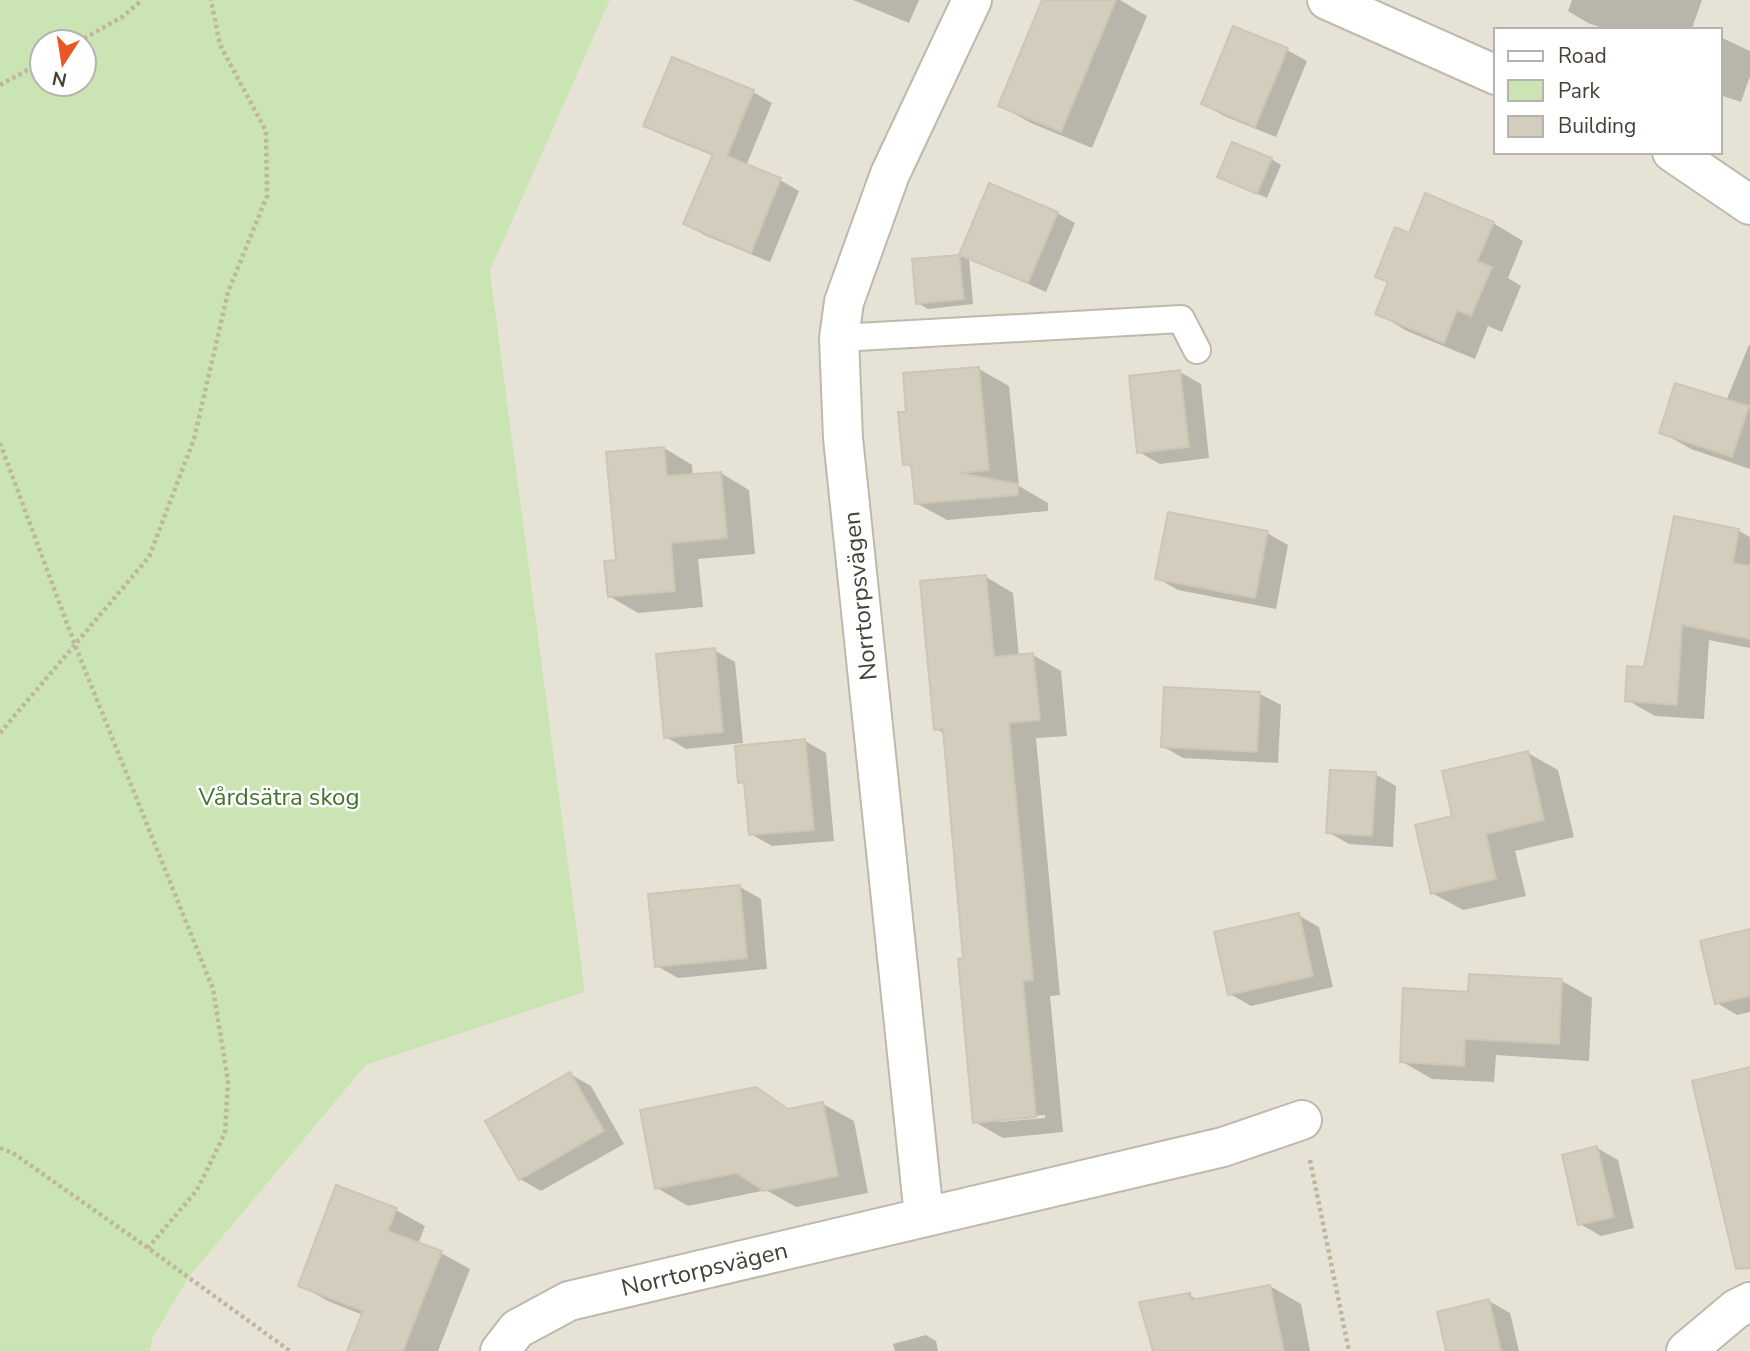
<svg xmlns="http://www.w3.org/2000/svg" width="1750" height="1351" viewBox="0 0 1750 1351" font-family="'Nunito Sans',sans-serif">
  <rect width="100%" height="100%" fill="#f3f0e8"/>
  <path fill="#e6e3d6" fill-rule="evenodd" d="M610,0H1750V1351H150L153,1337L189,1277L366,1065L585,992L490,271ZM1496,30H1720V152H1496Z"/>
  <path fill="#cae4b4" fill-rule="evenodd" d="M0,0H610L490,271L585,992L366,1065L189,1277L153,1337L150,1351H0ZM42,42H84V84H42Z"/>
  <g fill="#0003" fill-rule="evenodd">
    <path d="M853,0H919L909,23Z"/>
    <path d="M1044,0H1120L1147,16L1092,148L1031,123L1000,106Z"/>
    <path d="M1572,0H1702L1692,28L1698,30H1608L1588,23L1568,11Z"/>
    <path d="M1720,37L1750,51V76L1741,102L1720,95Z"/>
    <path d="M1287,50L1307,61L1276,137L1224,116L1203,104Z"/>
    <path d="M753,92L772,103L746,166L780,180L799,191L770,262L704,235L686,224L714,156L664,136L646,125Z"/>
    <path d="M1271,159L1281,165L1267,198L1220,177Z"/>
    <path d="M990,186L1057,213L1075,223L1046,292L969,258L973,304L928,309L918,303L914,260L961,257Z"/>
    <path d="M1493,223L1523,241L1508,278L1521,286L1502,332L1488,326L1475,359L1407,331L1377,313L1389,283L1377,276L1409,235Z"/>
    <path d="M1749,345L1750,346V469L1691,449L1661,432L1726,401Z"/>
    <path d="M979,369L1009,386L1019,486L1048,503V511L947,520L916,503L913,468L905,463Z"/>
    <path d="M1180,372L1201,384L1209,458L1160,464L1139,452Z"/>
    <path d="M664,448L692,465L693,476L721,473L749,490L755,554L698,559L703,607L638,613L609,596L618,562Z"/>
    <path d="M1675,518L1739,531L1750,537V648L1709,640L1704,719L1655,716L1627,700L1646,668Z"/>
    <path d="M1267,533L1288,545L1276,609L1178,590L1157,578Z"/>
    <path d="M986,577L1013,593L1019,657L1033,655L1061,671L1067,736L1036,738L1060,995L1050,996L1063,1132L1003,1138L975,1122L965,960L945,734L936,729ZM1045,1115V1118L999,1122V1119Z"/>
    <path d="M714,650L735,662L743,743L686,749L666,737Z"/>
    <path d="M1166,688L1260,694L1281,705L1278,763L1183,758L1162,746Z"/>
    <path d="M805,741L826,753L834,841L772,846L751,834L746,785L740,781Z"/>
    <path d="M1528,753L1558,770L1574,837L1515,851L1526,896L1463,910L1432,893L1454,817Z"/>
    <path d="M1375,774L1396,786L1393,847L1349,844L1328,832Z"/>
    <path d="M740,887L761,899L767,969L678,978L657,966Z"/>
    <path d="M1298,915L1319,927L1333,987L1251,1006L1230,994Z"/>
    <path d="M1750,931V1012L1737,1015L1717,1003Z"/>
    <path d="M1562,981L1592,998L1589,1061L1496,1055L1494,1082L1432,1079L1401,1061L1470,994Z"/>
    <path d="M570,1074L591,1086L624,1144L541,1191L520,1179Z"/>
    <path d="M756,1089L791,1110L823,1104L854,1121L868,1193L796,1207L766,1190L688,1206L657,1188Z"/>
    <path d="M1597,1148L1618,1160L1634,1228L1601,1236L1580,1224Z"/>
    <path d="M337,1187L396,1210L425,1226L418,1244L441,1253L470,1269L438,1351H349L363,1315L328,1301L300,1285Z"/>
    <path d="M1270,1286L1301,1304L1310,1351H1155L1189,1295L1198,1300Z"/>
    <path d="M1489,1301L1510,1313L1519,1351H1448Z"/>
    <path d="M926,1335L936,1341L938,1351H895L893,1344Z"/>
  </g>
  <g fill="#d3cdbe" stroke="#cec5b2" stroke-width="2">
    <path d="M1042,0H1116L1061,132L998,106Z"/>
    <path d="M1233,26L1288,48L1255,127L1201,104Z"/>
    <path d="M672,57L754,90L727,156L781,178L751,253L683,224L713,154L643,126Z"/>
    <path d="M1232,142L1272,158L1257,194L1217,177Z"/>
    <path d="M989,183L1058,212L1028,283L959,255Z"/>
    <path d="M1425,193L1494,222L1477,261L1492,267L1471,316L1457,310L1444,343L1375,314L1388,282L1375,277L1395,227L1409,233Z"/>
    <path d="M959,255L964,299L916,304L912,259Z"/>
    <path d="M979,367L989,470L960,473L1018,484V495L915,504L911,464L903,465L898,412H906L903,373Z"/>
    <path d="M1180,370L1189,447L1137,453L1129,376Z"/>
    <path d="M1675,383L1749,406L1732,457L1659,433Z"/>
    <path d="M664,447L667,476L721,472L727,538L671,543L675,591L608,597L604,561L616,560L606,452Z"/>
    <path d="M1168,512L1268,531L1255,598L1155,579Z"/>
    <path d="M1674,516L1739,529L1733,563L1750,566V639L1682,625L1677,705L1625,701L1627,666L1644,667Z"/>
    <path d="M986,575L994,657L1033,653L1040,720L1009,723L1033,980L1023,981L1036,1117L973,1123L958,959L963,958L943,729L934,730L920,581Z"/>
    <path d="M715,648L723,732L664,738L656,654Z"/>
    <path d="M1164,687L1260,692L1257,752L1161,747Z"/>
    <path d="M805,739L814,830L749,835L744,782L738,783L735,746Z"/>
    <path d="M1528,751L1544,820L1486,834L1496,879L1431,894L1415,825L1452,816L1442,771Z"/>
    <path d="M1330,770L1376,772L1372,836L1326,833Z"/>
    <path d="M740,885L747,958L655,967L648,894Z"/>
    <path d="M1299,913L1313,976L1228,995L1214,932Z"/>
    <path d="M1750,929V996L1715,1004L1700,941Z"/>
    <path d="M1469,974L1562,979L1559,1044L1465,1039L1464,1066L1400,1062L1403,988L1468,992Z"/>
    <path d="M1750,1067V1268L1736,1269L1692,1081Z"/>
    <path d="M570,1072L604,1131L519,1180L485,1121Z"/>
    <path d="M756,1087L788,1109L823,1102L838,1176L764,1191L736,1173L655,1189L640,1110Z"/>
    <path d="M1597,1146L1614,1217L1578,1225L1562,1155Z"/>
    <path d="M336,1185L397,1208L388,1231L442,1251L403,1351H347L363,1311L298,1286Z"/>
    <path d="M1270,1285L1284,1351H1153L1139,1302L1190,1293L1191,1300Z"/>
    <path d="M1489,1299L1501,1351H1446L1437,1312Z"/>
  </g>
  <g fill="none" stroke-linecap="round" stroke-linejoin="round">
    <g stroke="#bdb9ab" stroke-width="30">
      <path id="service" d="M839,338L1181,319L1197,350"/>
    </g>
    <g stroke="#bdb9ab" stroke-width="42">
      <g id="minor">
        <path d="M1327,0L1496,75"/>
        <path d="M1672,152L1750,205"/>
        <path d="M924,1216L843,438L839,338L844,302L890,174L972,0"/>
        <path id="s1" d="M500,1351L517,1329L569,1301L1223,1147L1302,1120"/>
        <path d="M1686,1351L1736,1309L1750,1302"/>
      </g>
    </g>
    <g stroke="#beb69d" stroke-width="4.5" stroke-dasharray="3.5 3.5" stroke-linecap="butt">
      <path d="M78,42L122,17L142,0"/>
      <path d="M0,85L42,62"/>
      <path d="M0,443L75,645L213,989L228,1081L225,1133L197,1190L148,1248"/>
      <path d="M0,733L149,557L194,439L228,292L267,196L266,131L220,45L211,0"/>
      <path d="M0,1148L13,1153L148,1248L290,1351"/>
      <path d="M1310,1160L1349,1351"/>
    </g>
    <use href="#service" stroke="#fff" stroke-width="26"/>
    <use href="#minor" stroke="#fff" stroke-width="38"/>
  </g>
  <g text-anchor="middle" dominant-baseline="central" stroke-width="5" stroke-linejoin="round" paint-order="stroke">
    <g font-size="24" fill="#454137" stroke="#fff">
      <text transform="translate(860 596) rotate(-96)">Norrtorpsvägen</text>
      <text stroke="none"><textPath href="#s1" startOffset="226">Norrtorpsvägen</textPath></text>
    </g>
    <g font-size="24" fill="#42732e" stroke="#fff">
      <text x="279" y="797">Vårdsätra skog</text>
    </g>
  </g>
  <rect x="1494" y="28" width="228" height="126" fill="#ffffff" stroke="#b5b3af" stroke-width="2"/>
  <rect x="1508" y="51" width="35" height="10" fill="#ffffff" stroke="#b5b3af" stroke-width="2"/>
  <text x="1558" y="63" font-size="21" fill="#454137">Road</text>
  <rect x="1508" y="80" width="35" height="21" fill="#cae4b4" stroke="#b5b3af" stroke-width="2"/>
  <text x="1558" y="98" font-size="21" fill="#454137">Park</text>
  <rect x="1508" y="116" width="35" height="21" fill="#d3cdbe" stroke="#b5b3af" stroke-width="2"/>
  <text x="1558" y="133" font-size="21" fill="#454137">Building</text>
  <g transform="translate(63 63) rotate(192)"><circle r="33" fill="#ffffff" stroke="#b5b3af" stroke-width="2"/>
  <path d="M0-5L12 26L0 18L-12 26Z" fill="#ea5727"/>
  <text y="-10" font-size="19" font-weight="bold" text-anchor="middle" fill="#454137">N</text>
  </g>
</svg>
